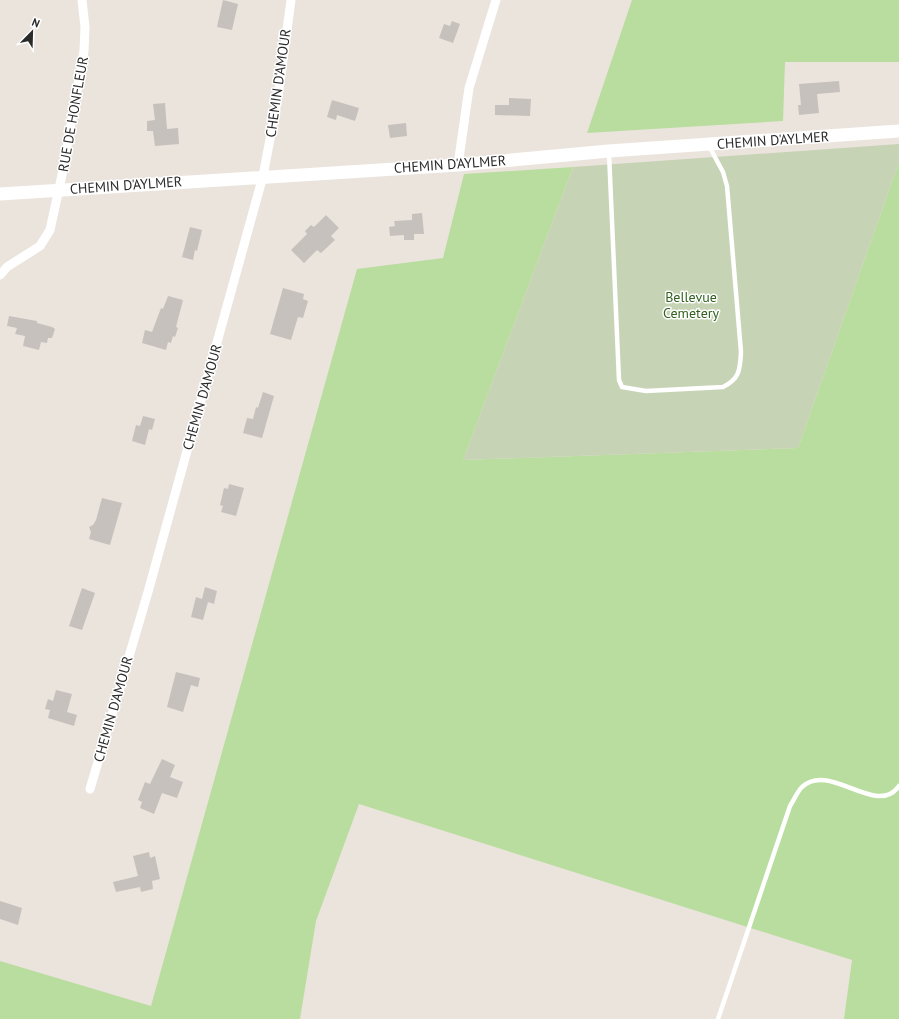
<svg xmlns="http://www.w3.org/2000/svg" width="899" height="1019" viewBox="0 0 899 1019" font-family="'PT Sans',sans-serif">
  <rect width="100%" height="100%" fill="#ebe4dd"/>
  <g fill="#b9dd9e">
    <path d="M632,0H899V62H785L783,121L587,133Z"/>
    <path d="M899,162V1019H844L852,960L359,804L316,921L300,1019H0V961L151,1006L357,269L443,258L464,174L573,167L463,460L798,448Z"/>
  </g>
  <path fill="#c7d3b5" d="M899,144V162L798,448L463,460L573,167Z"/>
  <g fill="#c6c1bc">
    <path d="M223,0L238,4L232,30L217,27Z"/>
    <path d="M452,21L460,24L453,43L439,38L444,24L450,26Z"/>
    <path d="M839,81L840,92L817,94L819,113L799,115L798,105H801L799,84Z"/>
    <path d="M509,98L531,99L530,116L495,115V105H509Z"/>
    <path d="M332,100L359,108L355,121L337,115L336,120L327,117Z"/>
    <path d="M165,103L167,129L178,128L179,144L155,146L153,131H147V121L155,120L153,104Z"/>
    <path d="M406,123L407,136L390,138L388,125Z"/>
    <path d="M422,213L424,234H414V240H404V235L390,236L389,227L395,226L394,221L412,220V214Z"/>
    <path d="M326,215L339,228L331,236L335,240L321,253L317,250L304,263L291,250L307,234L305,231L311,225L314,227Z"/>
    <path d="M190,227L202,230L197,251L195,250L193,260L182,257Z"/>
    <path d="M283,288L304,294L303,299L308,301L303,318L298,317L291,340L270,334Z"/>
    <path d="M168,296L183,300L176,327L178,328L175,337L173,336L171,343L168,342L166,350L142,343L145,330L152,332L161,308L163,309Z"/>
    <path d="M9,316L37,321V323L52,327L55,329L52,338H48L47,343L41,342L39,350L23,346L25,336L15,334L17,328L7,326Z"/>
    <path d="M263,392L274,396L262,438L243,433L247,418L253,419L256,407L258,408Z"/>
    <path d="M143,416L155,419L152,430L149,429L145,445L132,441L136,425L140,426Z"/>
    <path d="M229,484L244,488L236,516L221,512L223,506L220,505L224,488L228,489Z"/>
    <path d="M102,498L122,503L110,545L89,539L91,532L89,527L93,525L96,520Z"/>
    <path d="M205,587L217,591L214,604L208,602L203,620L191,617L196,597L202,599Z"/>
    <path d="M82,588L95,593L82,630L69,626Z"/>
    <path d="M176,672L200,678L198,687L191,685L183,712L167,707Z"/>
    <path d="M56,690L72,694L67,712L77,715L74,726L48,718L50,710L45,709L48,699L53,701Z"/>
    <path d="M162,759L175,765L170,777L183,782L177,798L162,793L154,814L140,808L142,802L138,800L145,782L150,784Z"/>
    <path d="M149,852L150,858L155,856L160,879L152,881L153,889L141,892L140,887L116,892L113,882L138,876L133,856Z"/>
    <path d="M0,901L22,908L18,925L0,919Z"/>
  </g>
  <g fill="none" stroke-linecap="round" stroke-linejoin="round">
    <g stroke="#fff" stroke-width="4.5">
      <path d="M609,153L619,380L622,387L646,391L723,387C740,379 740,369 741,352L727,186L723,172L709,146"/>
      <path d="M718,1019L790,806C794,800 797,792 802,787C830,761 876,818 899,786"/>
    </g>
    <g stroke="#fff" stroke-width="9">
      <path d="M458,165L469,88L496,0"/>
      <path d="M0,275L7,267L40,246L50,230L62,175L84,51L85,27L82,0"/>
      <path d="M90,789L148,592L263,176L278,97L291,0"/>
    </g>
    <path stroke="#fff" stroke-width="13" d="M0,194L458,165L609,151L899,131"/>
  </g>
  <g text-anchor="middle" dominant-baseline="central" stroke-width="3" stroke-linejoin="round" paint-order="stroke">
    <g font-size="14" fill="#2a2a2a" stroke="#fff">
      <text transform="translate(278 83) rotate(-82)">CHEMIN D'AMOUR</text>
      <text transform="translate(73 114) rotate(-80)">RUE DE HONFLEUR</text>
      <text transform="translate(773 140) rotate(-4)">CHEMIN D'AYLMER</text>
      <text transform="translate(450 164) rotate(-4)">CHEMIN D'AYLMER</text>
      <text transform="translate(126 185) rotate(-4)">CHEMIN D'AYLMER</text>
      <text transform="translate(202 397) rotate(-74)">CHEMIN D'AMOUR</text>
      <text transform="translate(113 709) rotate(-74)">CHEMIN D'AMOUR</text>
    </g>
    <g font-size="14" fill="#336120" stroke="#fff">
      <text x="691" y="297">Bellevue<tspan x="691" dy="16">Cemetery</tspan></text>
    </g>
  </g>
  <g transform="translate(32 32) rotate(23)" stroke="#ffffff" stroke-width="3" paint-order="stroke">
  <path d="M0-3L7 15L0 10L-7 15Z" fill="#2a2a2a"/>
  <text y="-6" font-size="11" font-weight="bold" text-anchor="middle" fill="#2a2a2a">N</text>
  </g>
</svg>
